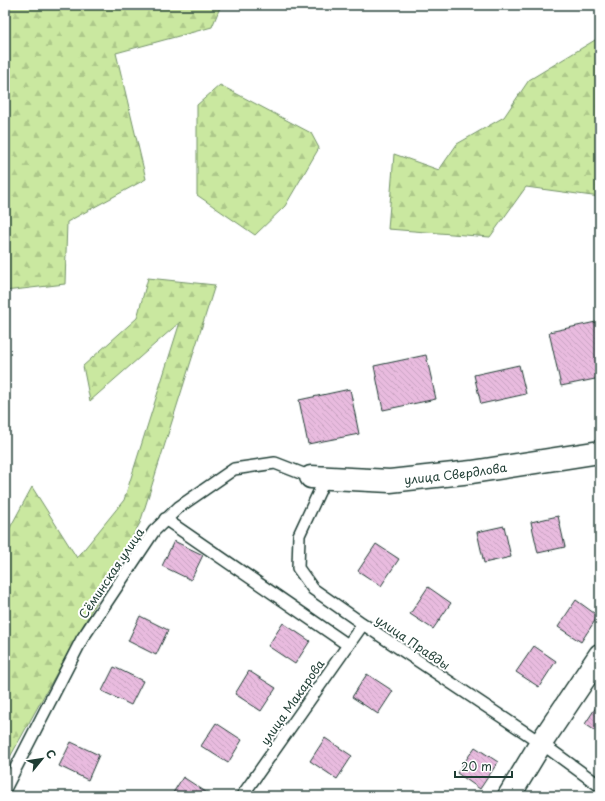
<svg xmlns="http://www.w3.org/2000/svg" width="605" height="801" viewBox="0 0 605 801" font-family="'Playpen Sans',sans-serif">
  <defs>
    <pattern id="forest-firs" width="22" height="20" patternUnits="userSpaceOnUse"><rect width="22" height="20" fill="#cae8a0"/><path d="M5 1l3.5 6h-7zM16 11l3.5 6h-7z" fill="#adc88a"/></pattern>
    <pattern id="building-back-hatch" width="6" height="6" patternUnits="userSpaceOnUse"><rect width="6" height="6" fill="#e9bbdf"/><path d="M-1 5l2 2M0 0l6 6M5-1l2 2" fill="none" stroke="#c7a2c0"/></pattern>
  </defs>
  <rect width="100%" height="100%" fill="#fff"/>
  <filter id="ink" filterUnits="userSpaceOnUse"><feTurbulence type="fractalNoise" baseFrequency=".025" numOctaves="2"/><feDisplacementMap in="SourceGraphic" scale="8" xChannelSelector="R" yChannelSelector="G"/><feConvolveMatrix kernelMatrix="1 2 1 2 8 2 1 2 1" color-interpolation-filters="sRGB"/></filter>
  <g filter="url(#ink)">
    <g fill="url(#forest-firs)" stroke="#74926a">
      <path d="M5,5H221L212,27L116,53L146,179L67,222L65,284L5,291Z"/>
      <path d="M600,37V197L526,187L490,237L388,229L394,154L439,170L457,144L504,117L529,80Z"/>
      <path d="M220,85L311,133L319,148L285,206L255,235L197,195V105Z"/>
      <path d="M148,278L215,285L140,523L5,766V537L32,487L77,558L124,500L180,322L90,401L83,366L137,318Z"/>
    </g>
    <g fill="url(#building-back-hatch)" stroke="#1f3d34">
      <path d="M596,322L600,339V378L561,386L549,332Z"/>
      <path d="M426,355L436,399L383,410L374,366Z"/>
      <path d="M519,365L526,394L481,404L474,375Z"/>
      <path d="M350,389L359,434L308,444L299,400Z"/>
      <path d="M558,516L565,547L538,553L531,522Z"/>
      <path d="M504,526L511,557L484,563L477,532Z"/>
      <path d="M174,541L203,555L191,580L162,566Z"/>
      <path d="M376,544L399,559L381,586L358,571Z"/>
      <path d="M428,587L451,603L433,629L410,614Z"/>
      <path d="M576,600L598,616L581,642L558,627Z"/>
      <path d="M140,616L168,630L156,655L128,641Z"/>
      <path d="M283,623L310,641L295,664L268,646Z"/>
      <path d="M534,646L556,661L539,687L516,672Z"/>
      <path d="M114,667L143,681L131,705L102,691Z"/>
      <path d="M249,671L276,688L261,711L235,694Z"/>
      <path d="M367,674L393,691L378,714L352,697Z"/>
      <path d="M600,701V734L585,724Z"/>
      <path d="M216,723L242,740L228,763L201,746Z"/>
      <path d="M325,738L352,756L337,779L310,761Z"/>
      <path d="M71,742L99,755L88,780L59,766Z"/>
      <path d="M475,747L498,762L480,789L457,773Z"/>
      <path d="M183,777L209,794L208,796H171Z"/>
    </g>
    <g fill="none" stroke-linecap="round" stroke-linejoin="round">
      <g stroke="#1f3d34" stroke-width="14">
        <g id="service">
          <path d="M326,477L299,535L298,568L313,589L363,624L541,743L600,786"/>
          <path d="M165,519L348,645"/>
          <path d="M5,789L82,639L154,531L179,507L234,469L275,463L311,477"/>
          <path d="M242,796L363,624"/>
        </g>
      </g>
      <g stroke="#1f3d34" stroke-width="25">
        <g id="minor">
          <path id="s1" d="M311,477L390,481L472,472L600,452"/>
          <path d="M509,796L541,743L600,655"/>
        </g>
      </g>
      <use href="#service" stroke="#fff" stroke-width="11"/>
      <use href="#minor" stroke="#fff" stroke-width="22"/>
    </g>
  </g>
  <g text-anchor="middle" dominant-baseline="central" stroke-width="4" stroke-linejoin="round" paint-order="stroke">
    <g font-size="12" fill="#1f3d34" stroke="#fff">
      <text stroke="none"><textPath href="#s1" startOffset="145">улица Свердлова</textPath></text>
      <text transform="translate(111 573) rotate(-56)">Сёминская улица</text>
      <text transform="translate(413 642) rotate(34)">улица Правды</text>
      <text transform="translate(292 702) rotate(-55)">улица Макарова</text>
    </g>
  </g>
  <rect width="605" height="801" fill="none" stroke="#fff" stroke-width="20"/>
  <rect x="10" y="10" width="585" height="781" fill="none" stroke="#1f3d34" stroke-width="1.5" filter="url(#ink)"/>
  <g transform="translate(42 759) rotate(60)" stroke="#ffffff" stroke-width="3" paint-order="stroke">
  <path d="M0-3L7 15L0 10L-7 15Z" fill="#1f3d34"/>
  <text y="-6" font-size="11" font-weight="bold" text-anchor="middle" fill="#1f3d34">С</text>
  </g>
  <path d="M455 771v6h57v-6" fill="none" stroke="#1f3d34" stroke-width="2"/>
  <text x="461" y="771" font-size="12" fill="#1f3d34" stroke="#ffffff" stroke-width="3" paint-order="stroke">20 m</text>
</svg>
